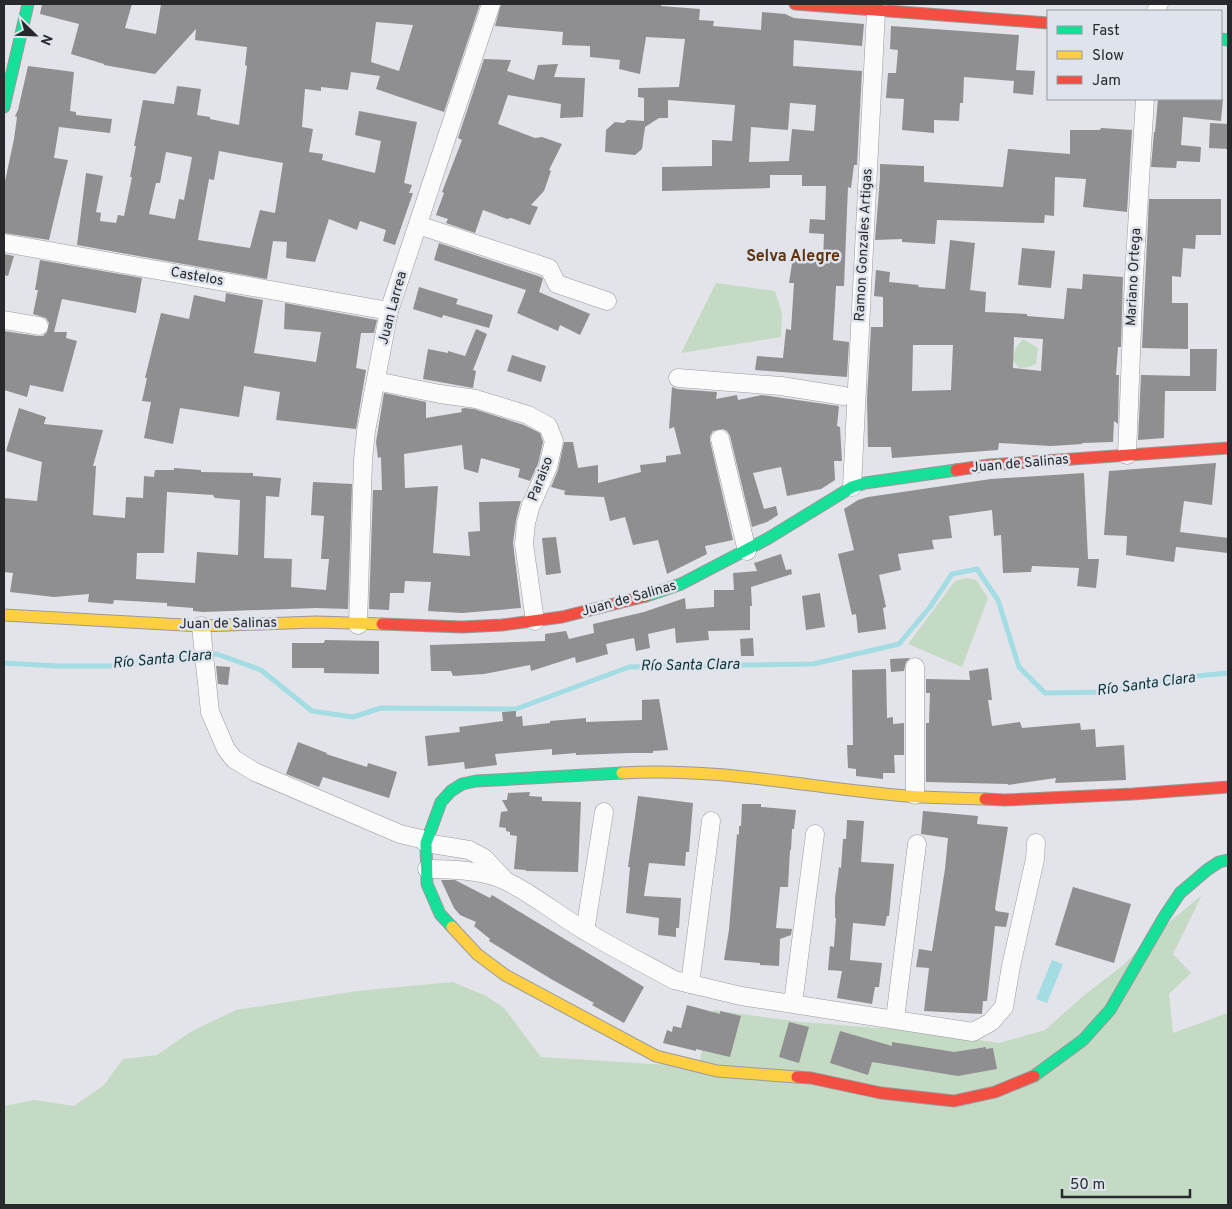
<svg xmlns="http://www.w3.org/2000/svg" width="1232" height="1209" viewBox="0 0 1232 1209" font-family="Overpass,sans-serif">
  <rect width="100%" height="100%" fill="#e2e4e9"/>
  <g fill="#c5dac4">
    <path d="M716,283L775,291L782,314L781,337L681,353Z"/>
    <path d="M1023,339L1038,348L1036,364L1029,367L1019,368L1012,359L1016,347Z"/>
    <path d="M966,578L976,580L988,598L962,667L908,644L955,581Z"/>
    <path d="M1202,895L1173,954L1191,973L1169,994L1173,1033L1228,1013V1205H4V1106L34,1100L74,1106L104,1085L123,1059L157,1055L192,1031L236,1010L357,991L453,982L486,996L504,1008L541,1057L685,1066L699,1063L713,1010L801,1022L918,1031L999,1043L1045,1030L1082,997L1122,966L1155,934Z"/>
  </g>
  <path fill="#a4dce3" d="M1052,960L1063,964L1047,1003L1036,999Z"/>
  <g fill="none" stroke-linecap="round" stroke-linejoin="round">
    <path stroke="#a4dce3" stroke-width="5" d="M4,663L57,666H114L177,657L217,654L261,670L312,711L353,717L381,708L516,709L629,667L813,664L899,644L930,607L952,574L977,569L998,600L1019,667L1045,693L1106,692L1185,677L1228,673"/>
  </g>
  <g fill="#8f8e90" fill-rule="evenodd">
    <path d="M42,4H132L125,28L156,34L161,4H480L444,112L376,89L380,76L351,72L348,90L321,87V91L305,89L302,127L313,129L309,152L323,154L322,160L375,173L381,141L355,135L359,111L417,122L404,183L412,185L409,193H413L395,245L383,241L386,230L360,221L357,230L329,219L315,262L286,258L287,242L273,241L267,279L77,245L86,173L103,176L96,212L101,213L100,221L116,223L118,215L124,216L132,177H130L136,146H134L143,100L174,104L177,86L201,89L197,115L210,117V119L239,125L247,66L245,65L247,47L195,40L196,29L155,74L104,65V64L71,54L79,24L40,14ZM376,22L413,25L399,71L371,62ZM219,151L283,163L275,213L260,210L250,248L198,240L209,179L214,180ZM166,152L192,157L184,200L179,199L175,219L149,214L156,183H160Z"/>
    <path d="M501,4L661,5V6L700,9L699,20L714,21L713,26L761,30L762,12L785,14L794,18L864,24L862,46L794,40L793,66L862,71L857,165H854L851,188L848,187L844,286H836L833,340L849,342L847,377L755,370L757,356L783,358L786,329L791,330L794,283H789L793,257L823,262L824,234L809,233L810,219L825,220L826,186H802V175H770V188L662,191V167L712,166V140L732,141L735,105L668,100V118H659L645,127L642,149L635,155L605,152L606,130L615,122L624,123L627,120L644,121V98L638,97V88L679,87L685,39L646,37L640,74L619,69L620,60L590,57V46L562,45L563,32L495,26ZM790,103L816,105L814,131L792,129L789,161L749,162L751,127L788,130Z"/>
    <path d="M891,26L1019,35L1016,70L1035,71L1033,95L1013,93L1014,81L964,77L963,103H960L959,121L934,120V133L902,130L904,99L886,98L888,73H896L898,50L890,49Z"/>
    <path d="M484,59L511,60L507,71L534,80L538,65L558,64L554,77L585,78L583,117L560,118L561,104L508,95L498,124L535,138L542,137L562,144L549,170L551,171L544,191L531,205L538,207L530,225L511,218L507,219L483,210L475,233L446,223L448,219L436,215L444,193L442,192L462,140L458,138Z"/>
    <path d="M28,66L74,72L70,111L76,112V115L112,119L110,133L59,127L54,158L68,160L49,240L4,233V186L14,139L17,117L15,116L18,110Z"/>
    <path d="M1158,99H1223L1221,121L1183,117L1181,145L1201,147L1200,162L1177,161L1176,168L1151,167L1154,132H1155Z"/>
    <path d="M1210,123L1228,124V149L1209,148Z"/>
    <path d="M1101,128L1132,130L1127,212L1083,207L1086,179L1055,177L1054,216L1045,215L1044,223L937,220L935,244L902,242V239L875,240L880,178V164L924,166V182L1003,187L1008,149L1070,154V130H1100Z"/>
    <path d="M1149,199H1221V235H1196L1195,249L1183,248L1181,277L1172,276V303H1188V349L1142,348Z"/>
    <path d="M950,240L975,243L970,290L986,292L985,312L1027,314V316L1064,319L1067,288L1082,289L1083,274L1123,277L1121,347H1118L1116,375H1119L1118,424L1114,421L1113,442L1082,443V444L1051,446L999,443L998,450L892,458L891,447H868L867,398L871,327H883V297L874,296L876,270L890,272L889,282L919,285L918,287L945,289ZM1014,337L1043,339L1041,371L1013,368ZM913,345H953L951,390L912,391Z"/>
    <path d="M439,243L541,277L543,279L539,292L590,314L580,335L560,325L558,331L517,313L526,290L434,260Z"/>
    <path d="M1022,248L1055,251L1051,288L1018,285Z"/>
    <path d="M4,254L14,256L8,276L4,275Z"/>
    <path d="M40,260L142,278L136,313L62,299L54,332H67L66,338L77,341L63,392L30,385L27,397L4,390V331L37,336H43L47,332L49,323L46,318L33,314L38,290H35Z"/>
    <path d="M419,287L458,299L456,304L493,315L489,328L443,315L442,318L413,309Z"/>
    <path d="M226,293L263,300L254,353L316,362L321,332L284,329L285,303L377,320L374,333H361L356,368L366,370L356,429L276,420L280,392L244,386L239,417L180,408L173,444L144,438L151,402L142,401L147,378H145L161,313L189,319L194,295L225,302Z"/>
    <path d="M476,329L487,334L473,370L476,371L473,388L423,379L428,349L448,353V351L465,356Z"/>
    <path d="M1190,349H1217L1216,391H1165L1164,438L1138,440L1141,375L1190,376Z"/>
    <path d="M512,355L546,366L541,382L507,371Z"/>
    <path d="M672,387L677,389L717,392L716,399L737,395L738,400L762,395L839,406L837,426L840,427L842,461H834L835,480L821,489L787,496L781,467L753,473L764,509L776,506L778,515L767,522L752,527L730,436L727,431L723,429L713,431L710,436V441L733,540L705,546L707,554L667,574L658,540L633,545L625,517L610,521L604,497L565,495L564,492L566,491L551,487L558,470L564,442H573L578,468L598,465V483L641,472L640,465L666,462V456L681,454L674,427L669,429Z"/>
    <path d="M384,393L426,402V418L462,412L461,409L464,408L474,409L524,425L540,433L543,442L538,464L530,481L518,477L520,469L481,458L478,473L464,469L462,445L404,454L405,488L438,486L433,553L470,556L468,532L480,531L479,502L521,501L516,520L513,543L521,608L462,613L428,611L431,582L405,581L404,593H390L389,610L369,609L373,490H382L381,457L378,458L376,442Z"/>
    <path d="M19,408L46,417L44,424L103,430L93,466H96L93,515L125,518L126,497L143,498L144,476L154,477L155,470H174V468L201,470V472L253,473V476L281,478L279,497L266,496L264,558L292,559L291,587L326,590L329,559H321L324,516L311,515L313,482L352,484L348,609L316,608L203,612L193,611V608L167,606V603L114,600L113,604L88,602L89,594L54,597L10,592L13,573L4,572V498L37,501L42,462L6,451ZM167,492L213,495L215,498L240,500L238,555L197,552L195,583L136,579L137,553H164Z"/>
    <path d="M1216,463L1212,505L1184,501L1180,532L1228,538V553L1176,547L1174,562L1126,555L1127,536L1104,535L1109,471Z"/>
    <path d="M1084,473L1088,559H1099L1096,588L1077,586L1079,568L1032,566L1031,572L1003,573L1001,535L994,536L992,510L949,516L952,538L932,540L934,549L898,554L901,570L879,575L886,607L883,608L886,629L858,633L856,614L852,615L838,554L854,550L844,509L858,500L868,497L991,479Z"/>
    <path d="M556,537L561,573L546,575L542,538Z"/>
    <path d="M781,554L786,570L791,569L792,574L751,587L752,606H750V630L708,631L709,640L676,643L675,628L648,634L650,648L636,651L634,638L606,644L608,654L576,663L575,657L531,671L530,665L484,674L453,676L451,671H431L430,645L545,641V634L566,631L569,639L594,633L593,624L644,612L685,598L686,609L714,607V590H734L733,573L757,571L754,563Z"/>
    <path d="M820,593L825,627L806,630L802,596Z"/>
    <path d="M753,638L754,656H741L740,639Z"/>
    <path d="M325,640L379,641V674L324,673V668H292V643H324Z"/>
    <path d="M910,658L906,662L904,671L891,672L890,659Z"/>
    <path d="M216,666L230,667L228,685L218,684Z"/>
    <path d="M988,668L992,700H988L992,726L1020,722L1022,728L1080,723L1081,730L1095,729L1096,747L1124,745L1126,780L1055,783L1056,778L1008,785V784L926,782V723H929L930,693H926V679L970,680L969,671Z"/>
    <path d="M886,669L887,718L893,717V724L904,723V755H894L895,773H883V779L856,776V769L848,768L847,745H853L852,670Z"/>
    <path d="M659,699L668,750L653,751V753H630L576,755V753L552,755V749L495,754L497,765L465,769L464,762L428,766L425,736L460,732L459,727L503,721L502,712L516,711V717L522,716L523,726L550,723V721L586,718V722L642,720V700Z"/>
    <path d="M298,742L327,753L326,754L367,767L368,763L397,772L389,798L323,777L319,787L286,774Z"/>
    <path d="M530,792L529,796L542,797V801L581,802L578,872L526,871V870L514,869L517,836L510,835V832L506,831V828L499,827L501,812L508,811L502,800H507L508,793Z"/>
    <path d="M638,796L693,803L689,852H686L685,866L649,863L644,896L681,898L679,928H676V937L658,935L659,918L626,913L630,867H628Z"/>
    <path d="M742,804H761V807L796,810L794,829H792L791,850H790L788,887H780L776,928L792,929L791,935L780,939L779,966L760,965V963L724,960L729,930L737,834L739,835V826H741Z"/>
    <path d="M923,811L978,816L977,824L1008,827L995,908L996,911L1009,913L1006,927L995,926L987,1001H983L982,1014L924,1011L929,968L916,967L919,949L932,951L945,869L948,838L921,834Z"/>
    <path d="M847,820L864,821L861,862L894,864L889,916H887L885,926L853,923L850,960L882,963L879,987H875L872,1004L837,998L842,971L828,970L830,946L834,947L836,918H835V898L839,867L841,868L843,839H846Z"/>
    <path d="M441,880H455L490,898L492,895L644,987L624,1023L592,1005L594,1003L551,979L489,941L490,939L474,926L476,922L460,915L454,908Z"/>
    <path d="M1073,887L1131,904L1114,963L1055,945Z"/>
    <path d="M687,1005L720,1014V1011L741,1016L730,1057L696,1049V1051L663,1043L667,1030L672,1032L673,1026L681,1028Z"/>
    <path d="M789,1022L809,1027L799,1063L779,1057Z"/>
    <path d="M840,1031L892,1046V1042L954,1052L986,1047V1049L993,1048L997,1069L958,1076L872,1062L868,1075L830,1063Z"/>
  </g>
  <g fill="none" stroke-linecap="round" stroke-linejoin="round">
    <g stroke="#989a9d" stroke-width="19">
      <g id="street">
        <path d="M1156,11L1159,4"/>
        <path d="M418,225L549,268L557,284L607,301"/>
        <path d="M4,243L389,311"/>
        <path d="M4,320L39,326"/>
        <path d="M678,378L781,386L844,396"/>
        <path d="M376,381L440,394L476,399L528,415L548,426L554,441L548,467L531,505L526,523L524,544L535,621"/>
        <path d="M720,439L747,551"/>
        <path d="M1127,455L1134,276L1145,99"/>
        <path d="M852,487L876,11L878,4"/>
        <path d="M358,625L363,460L366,431L389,311L491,4"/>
        <path d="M201,626L210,712L226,749L234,759L255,772L400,834L421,839L426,843L469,850L484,858L503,878"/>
        <path d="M915,667V795"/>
        <path d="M427,869C450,869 485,870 506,881C535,895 559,916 587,932C615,949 645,964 674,980L741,996L973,1032L991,1022L1004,1007L1011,966L1035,859L1036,843"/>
        <path d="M585,931L604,812"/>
        <path d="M690,984L711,821"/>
        <path d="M793,1003L815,834"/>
        <path d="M895,1019L917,844"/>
      </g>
    </g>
    <g stroke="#989a9d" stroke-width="13">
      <g id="fast">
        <path d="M1221,39L1228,40"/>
        <path d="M4,107L28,4"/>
        <path d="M646,596L681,584L767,539L852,487L865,483L956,470"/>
        <path d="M452,927L440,914L427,884L426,843L441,802L451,791L462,784L476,781L622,773"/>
        <path d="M1034,1076L1083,1040L1110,1010L1164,917L1180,893L1207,870L1219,862L1228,860"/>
      </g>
    </g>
    <g stroke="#989a9d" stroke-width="13">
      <g id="slow">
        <path d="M4,615L201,626L316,622L382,624"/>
        <path d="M622,773C717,767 811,788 906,796C932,798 959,798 985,799"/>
        <path d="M452,927L477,954L505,975L656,1056L717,1071L797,1077"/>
      </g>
    </g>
    <g stroke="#989a9d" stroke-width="13">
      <g id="jam">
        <path d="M795,4L1048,23"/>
        <path d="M956,470L989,465L1228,448"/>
        <path d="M382,624L462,627L502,625L562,617L646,596"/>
        <path d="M985,799L1005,800L1133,794L1228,787"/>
        <path d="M797,1077L811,1078L881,1093L954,1101L995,1092L1034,1076"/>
      </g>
    </g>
    <use href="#street" stroke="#fbfbfc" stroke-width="18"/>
    <use href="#fast" stroke="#16e098" stroke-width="11"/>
    <use href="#slow" stroke="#ffcf43" stroke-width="11"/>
    <use href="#jam" stroke="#f24e42" stroke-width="11"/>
  </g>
  <g text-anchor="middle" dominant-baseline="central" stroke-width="5" stroke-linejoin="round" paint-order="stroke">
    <g font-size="14" fill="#28292d" stroke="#dfe3ec">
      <text transform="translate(864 245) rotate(-87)">Ramon Gonzales Artigas</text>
      <text transform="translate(197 277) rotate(10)">Castelos</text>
      <text transform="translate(1134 277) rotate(-87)">Mariano Ortega</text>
      <text transform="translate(393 308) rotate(-75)">Juan Larrea</text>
      <text transform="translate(1020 464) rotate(-5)">Juan de Salinas</text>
      <text transform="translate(541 479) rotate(-69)">Paraiso</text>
      <text transform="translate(629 599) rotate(-16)">Juan de Salinas</text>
      <text transform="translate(228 624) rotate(-1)">Juan de Salinas</text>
    </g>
    <g font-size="15" font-style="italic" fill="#073034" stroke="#dfe3ec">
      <text transform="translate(162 660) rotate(-5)">Río Santa Clara</text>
      <text transform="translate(690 666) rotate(-1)">Río Santa Clara</text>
      <text transform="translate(1146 685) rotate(-8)">Río Santa Clara</text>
    </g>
    <g font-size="16" font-weight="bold" fill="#5f330f" stroke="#dfe3ec">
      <text x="793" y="257">Selva Alegre</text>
    </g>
  </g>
  <rect width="1232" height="1209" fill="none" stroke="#28292d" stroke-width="10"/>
  <rect x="1047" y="10" width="175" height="90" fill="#dfe3ec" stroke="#9699a0"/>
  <rect x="1057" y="26" width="25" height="8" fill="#16e098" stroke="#9699a0"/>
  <text x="1092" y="35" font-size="15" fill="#28292d">Fast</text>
  <rect x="1057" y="51" width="25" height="8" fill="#ffcf43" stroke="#9699a0"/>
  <text x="1092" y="60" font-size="15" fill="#28292d">Slow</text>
  <rect x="1057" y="76" width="25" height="8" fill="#f24e42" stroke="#9699a0"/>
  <text x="1092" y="85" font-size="15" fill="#28292d">Jam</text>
  <g transform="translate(35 35) rotate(113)" stroke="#dfe3ec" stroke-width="4" paint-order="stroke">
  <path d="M0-4L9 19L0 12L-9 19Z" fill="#28292d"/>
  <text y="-8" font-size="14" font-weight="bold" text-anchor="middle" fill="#28292d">N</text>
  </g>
  <path d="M1062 1189v8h128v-8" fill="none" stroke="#28292d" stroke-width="2.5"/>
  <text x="1070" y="1189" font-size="15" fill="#28292d" stroke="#dfe3ec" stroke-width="4" paint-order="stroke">50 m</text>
</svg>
